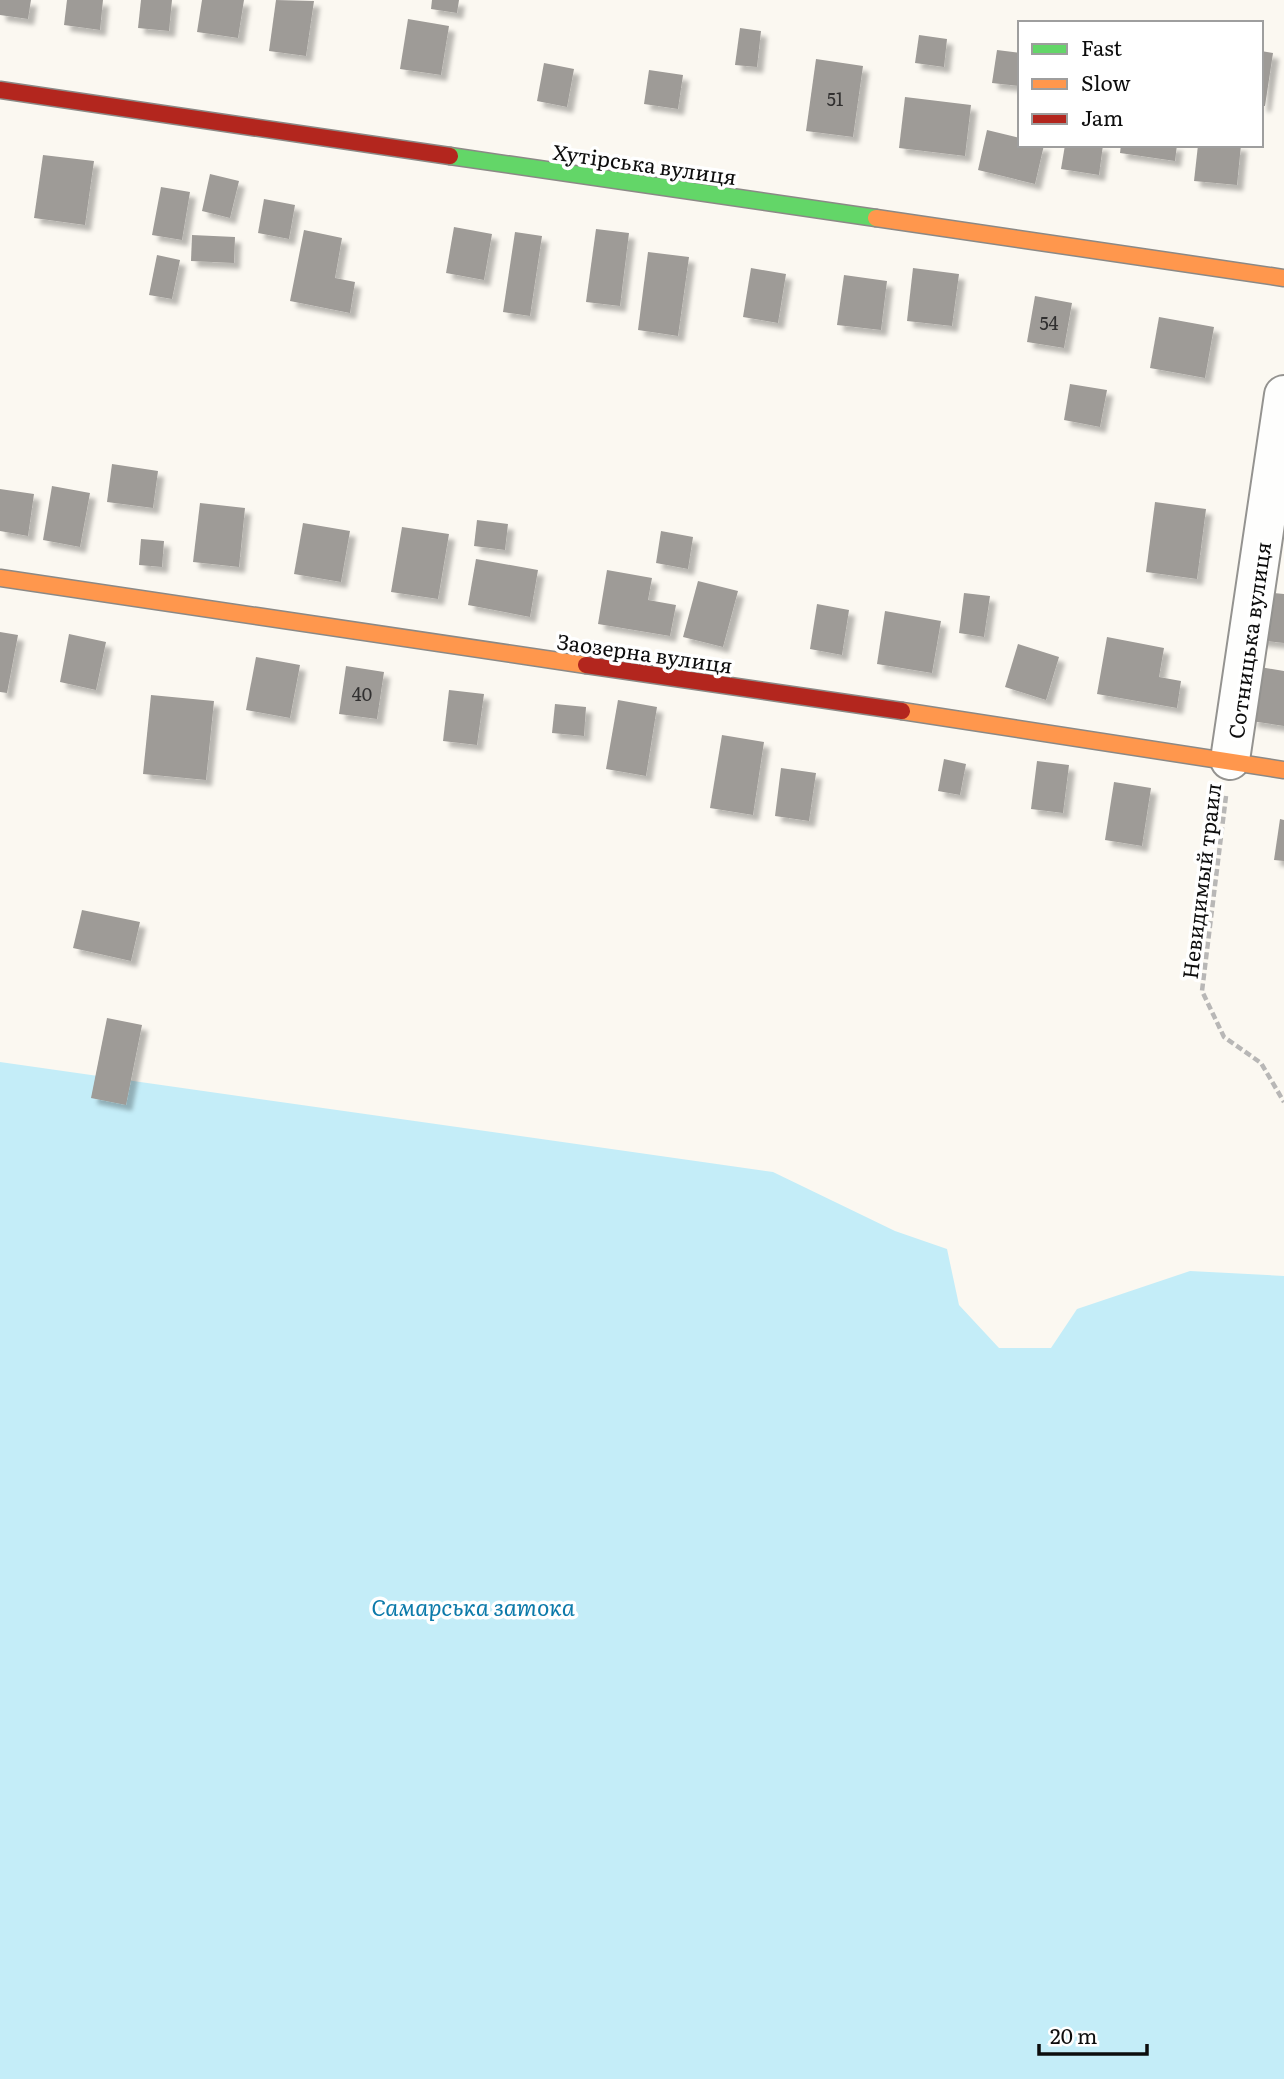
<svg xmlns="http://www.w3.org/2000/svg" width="1284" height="2079" viewBox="0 0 1284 2079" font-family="Literata,serif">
  <defs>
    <filter id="shadow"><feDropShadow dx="6" dy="6" stdDeviation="2" flood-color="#0004"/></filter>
  </defs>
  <rect width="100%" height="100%" fill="#fbf8f1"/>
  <path fill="#c4edf8" d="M0,1062L773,1172L895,1231L947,1249L959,1305L999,1348H1051L1077,1309L1190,1271L1284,1276V2079H0Z"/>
  <g fill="#9e9b97" filter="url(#shadow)">
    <path d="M0,0H31L28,19L0,15Z"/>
    <path d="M67,0H103L100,30L64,25Z"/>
    <path d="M141,0H172L169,31L138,28Z"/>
    <path d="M202,0H244L238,38L197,32Z"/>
    <path d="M276,0L314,1L306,56L269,51Z"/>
    <path d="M432,0H459L457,13L431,9Z"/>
    <path d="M408,19L449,26L441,75L400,69Z"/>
    <path d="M740,28L761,31L757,67L735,65Z"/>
    <path d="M919,35L947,39L944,67L915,63Z"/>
    <path d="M997,50L1020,53V86L992,83Z"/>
    <path d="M1261,51L1273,53L1265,106H1261Z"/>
    <path d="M816,59L863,66L853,137L806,131Z"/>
    <path d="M544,63L574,69L567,107L537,101Z"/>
    <path d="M649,70L683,75L678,109L644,104Z"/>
    <path d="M905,97L971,105L965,156L899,148Z"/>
    <path d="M987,130L1020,138V145H1044L1035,184L978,170Z"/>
    <path d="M1065,145H1103L1099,175L1061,169Z"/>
    <path d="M1121,145H1177L1175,161L1120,153Z"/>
    <path d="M1198,145H1241L1237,185L1194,181Z"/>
    <path d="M43,155L94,161L85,225L34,218Z"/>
    <path d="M210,174L239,181L230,218L202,211Z"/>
    <path d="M161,187L190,192L182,240L152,235Z"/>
    <path d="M264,199L295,205L289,239L258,233Z"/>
    <path d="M454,227L492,234L484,280L446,273Z"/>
    <path d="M596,229L629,233L620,306L586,302Z"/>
    <path d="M304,230L342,238L335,278L355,282L350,313L290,301Z"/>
    <path d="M515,232L542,236L530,316L503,312Z"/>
    <path d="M192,235L235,237L234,263L191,261Z"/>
    <path d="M648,252L689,257L678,336L638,330Z"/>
    <path d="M157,255L180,260L172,299L149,295Z"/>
    <path d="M751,268L786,274L778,323L743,317Z"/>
    <path d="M913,268L959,274L952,326L907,321Z"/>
    <path d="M844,275L887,281L881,330L837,325Z"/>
    <path d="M1035,296L1072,303L1064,348L1027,342Z"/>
    <path d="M1159,317L1214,327L1205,378L1150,368Z"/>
    <path d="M1070,384L1107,390L1100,427L1064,420Z"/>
    <path d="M112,464L158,471L153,508L107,502Z"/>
    <path d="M52,486L90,493L80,547L43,540Z"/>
    <path d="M0,489L34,494L28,536L0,531Z"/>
    <path d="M1155,502L1206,509L1197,579L1146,572Z"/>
    <path d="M200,503L245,508L239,567L193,562Z"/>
    <path d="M477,520L508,524L505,550L474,546Z"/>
    <path d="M303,523L350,531L341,582L294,574Z"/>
    <path d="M402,527L449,534L438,599L391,592Z"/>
    <path d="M661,531L693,537L688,569L656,563Z"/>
    <path d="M141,539L164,541L162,567L139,565Z"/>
    <path d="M476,559L538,570L530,617L468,605Z"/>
    <path d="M607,570L652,578L648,600L676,605L670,636L598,624Z"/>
    <path d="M698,581L738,591L723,647L683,637Z"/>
    <path d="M1263,592L1284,594V643L1257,640Z"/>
    <path d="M964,593L990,596L984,637L959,633Z"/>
    <path d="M817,604L849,610L842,655L810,649Z"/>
    <path d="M885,611L941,621L932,673L877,664Z"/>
    <path d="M0,632L18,635L7,693L0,692Z"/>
    <path d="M69,634L106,642L96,690L60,682Z"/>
    <path d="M1107,637L1164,648L1159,677L1181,681L1177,708L1097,694Z"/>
    <path d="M1018,644L1059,657L1046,700L1005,687Z"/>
    <path d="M256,657L300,665L290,718L246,710Z"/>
    <path d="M346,666L384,672L377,719L339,714Z"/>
    <path d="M1260,667L1284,671V726L1251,721Z"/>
    <path d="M449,690L484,694L477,745L443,741Z"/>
    <path d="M151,695L214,701L206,780L143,774Z"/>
    <path d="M618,700L657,707L646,776L606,769Z"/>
    <path d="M555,704L586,707L584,736L552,733Z"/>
    <path d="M722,735L764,742L753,815L710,808Z"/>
    <path d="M944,759L966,764L960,795L938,791Z"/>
    <path d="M1037,761L1069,765L1063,813L1031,809Z"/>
    <path d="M781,768L816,773L809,821L775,816Z"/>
    <path d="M1114,782L1151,788L1142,846L1105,840Z"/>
    <path d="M1280,819L1284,820V861L1274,860Z"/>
    <path d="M82,910L140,922L131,961L73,948Z"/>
    <path d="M107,1018L142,1025L126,1105L91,1098Z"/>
  </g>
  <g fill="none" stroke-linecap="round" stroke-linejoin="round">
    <g stroke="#949390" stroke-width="42">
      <path id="street" d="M1230,760L1284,395"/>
    </g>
    <g stroke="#8b8986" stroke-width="19">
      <path id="fast" d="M450,156L876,218"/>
    </g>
    <g stroke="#8b8986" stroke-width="19">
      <g id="slow">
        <path d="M876,218L1284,278"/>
        <path d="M0,578L586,665"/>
        <path d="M902,711L1284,770"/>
      </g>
    </g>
    <g stroke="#8b8986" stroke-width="19">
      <g id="jam">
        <path d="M0,90L450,156"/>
        <path d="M586,665L902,711"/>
      </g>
    </g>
    <path stroke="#b8b7b6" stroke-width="4.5" stroke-dasharray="7 3.5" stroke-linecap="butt" d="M1226,796L1202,991L1224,1037L1261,1063L1284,1102"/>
    <use href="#street" stroke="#fefefd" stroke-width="38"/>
    <use href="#fast" stroke="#63d668" stroke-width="16"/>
    <use href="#slow" stroke="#ff974d" stroke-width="16"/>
    <use href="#jam" stroke="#b3261e" stroke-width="16"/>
  </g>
  <g text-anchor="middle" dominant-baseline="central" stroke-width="7" stroke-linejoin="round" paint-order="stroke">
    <g font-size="18" fill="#313030">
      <text x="835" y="98">51</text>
      <text x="1049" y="322">54</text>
      <text x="362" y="693">40</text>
    </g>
    <g font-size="21" fill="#0d0d0d" stroke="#fff">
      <text transform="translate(645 163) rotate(8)">Хутірська вулиця</text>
      <text transform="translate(1248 640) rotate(-82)">Сотницька вулиця</text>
      <text transform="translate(645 652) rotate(8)">Заозерна вулиця</text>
      <text transform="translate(1200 881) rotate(-83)">Невидимый траил</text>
    </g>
    <g font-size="23" font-style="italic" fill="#0c7aaa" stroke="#fff">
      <text x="473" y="1606">Самарська затока</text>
    </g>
  </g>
  <rect x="1018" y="21" width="245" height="126" fill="#ffffff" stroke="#9e9e9e" stroke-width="2"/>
  <rect x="1032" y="44" width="35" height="10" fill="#63d668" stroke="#9e9e9e" stroke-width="2"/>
  <text x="1081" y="56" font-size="21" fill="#0d0d0d">Fast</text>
  <rect x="1032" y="79" width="35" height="10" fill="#ff974d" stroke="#9e9e9e" stroke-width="2"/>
  <text x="1081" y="91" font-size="21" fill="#0d0d0d">Slow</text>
  <rect x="1032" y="114" width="35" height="10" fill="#b3261e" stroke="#9e9e9e" stroke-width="2"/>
  <text x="1081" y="126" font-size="21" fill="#0d0d0d">Jam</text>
  <path d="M1039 2044v10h108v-10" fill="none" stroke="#0d0d0d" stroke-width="3.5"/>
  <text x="1050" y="2044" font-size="21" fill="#0d0d0d" stroke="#ffffff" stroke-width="5" paint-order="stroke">20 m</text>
</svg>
